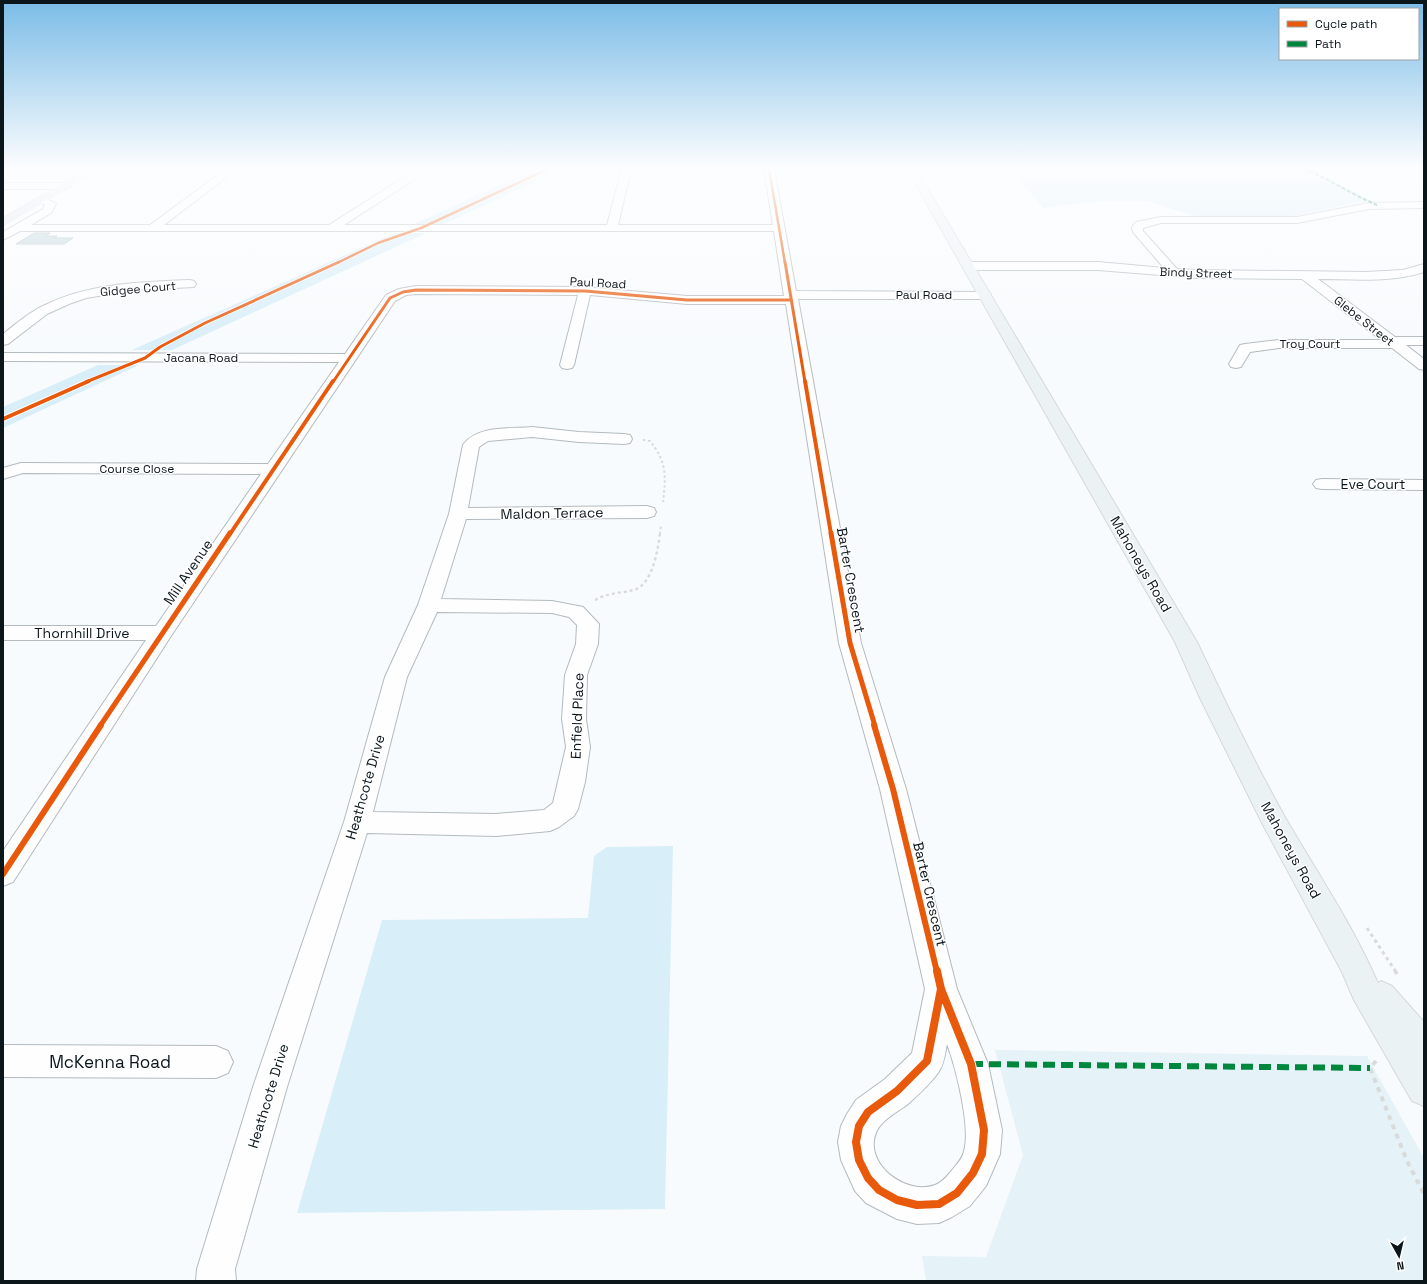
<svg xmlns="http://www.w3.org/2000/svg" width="1427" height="1284" viewBox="0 0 1427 1284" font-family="'Space Grotesk',sans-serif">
  <rect width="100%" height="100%" fill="#f8fbfd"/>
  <path fill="#e5f2f8" d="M995,1050L1367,1056L1424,1158V1281H926L922,1256L986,1257L1023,1155Z"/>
  <g fill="#d8eef9">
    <path d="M535,169H562L444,224H414Z"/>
    <path d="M1010,169H1314L1372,201L1360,202L1299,215L1279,217L1195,216L1147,201H1099L1043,208Z"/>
    <path d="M395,233H426L172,350H132Z"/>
    <path d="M98,365H139L3,428V407Z"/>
    <path d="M673,846L665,1209L297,1213L382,920L588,918L594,856L607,847Z"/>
  </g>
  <path fill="#bfd6de" stroke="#b8bec2" d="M34,233H50L46,236H57L54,238H73L64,244H16Z"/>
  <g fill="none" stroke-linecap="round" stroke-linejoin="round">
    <g stroke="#b3babe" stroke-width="2">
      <g id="minor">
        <path d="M226,169H237L164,225H329L417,169H426L423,174L344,225H607L622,169H631L618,225H773L764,169H774L796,291L989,292L991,295L989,298L985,299H798L861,643L906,789L957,989L988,1064L1002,1130L1000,1154L986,1186L970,1206L952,1217L939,1223L917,1224L897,1219L866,1203L855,1191L841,1160L838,1142L841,1126L847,1114L856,1100L885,1079L912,1053L925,989L880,789L839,643L786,304H687L590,295L574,365L572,368L567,369L562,368L560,365L578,295L416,294L406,295L395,301L171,636L13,882L3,886V851L146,640H3V626H156L261,474L23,473L3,479V468L21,463L268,464L339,362L3,361V353L345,354L386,295L399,289L416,286L585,287L687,296H784L774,231H20L3,240V232L43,209L45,205L37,200L38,198H46L56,204L51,213L31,225H150ZM947,1044C956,1068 971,1127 964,1151C963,1158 957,1164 953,1169C948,1175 943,1182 935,1185C909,1195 870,1169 874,1140C877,1121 895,1114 908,1104C918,1095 930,1084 938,1073C944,1065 945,1054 947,1044Z"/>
        <path d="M3,183H66L71,186L66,189H3Z"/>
        <path d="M1424,202V208L1369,209L1297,223H1161L1143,228V231L1177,269L1198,270L1366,272L1403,270L1424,264V272C1390,283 1353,279 1318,279L1395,337H1424V345H1406L1424,359V370L1419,369L1392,348H1279L1250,352L1241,367L1236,368L1231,367L1229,364L1240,345L1245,344L1279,340H1381L1302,279L1198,278L1098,270H968L964,269L962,266L964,263L968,262H1098L1164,268L1133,232L1132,227L1136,222L1161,217H1297L1369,203Z"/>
        <path d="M190,280L194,281L196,284L194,287L136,290L86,298L69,304L47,314L8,344L3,345V334C16,324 28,313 43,306C88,283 141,282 190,280Z"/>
        <path d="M532,427L579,432L624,434L630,435L632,439L630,443L624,444L579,442L532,437L488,441L479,447L468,508L647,506L654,508L656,512L654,516L647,518L466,519L441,599L552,601L583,607L599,624L598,644L587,675L586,719L590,747L585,782L578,809L574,816L559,827L550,831L496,836L367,833L287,1087L235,1269L236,1281H196L197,1269L253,1087L344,822L385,677L418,605L449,514L463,445C477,425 510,429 532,427ZM437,612L552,613L569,617L577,625L576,644L565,675L562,719L566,747L553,803L544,810L496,814L373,812L407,677Z"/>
        <path d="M1322,479L1424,480V490L1322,489L1316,488L1313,484L1316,480Z"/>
        <path d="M3,1045L216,1046L228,1051L233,1062L228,1073L216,1078L3,1077Z"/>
      </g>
    </g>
    <g stroke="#d5d8da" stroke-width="2">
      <path id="major" d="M907,169H916L1197,642C1225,701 1254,762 1286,819C1317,872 1352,924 1377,981L1378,983L1381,981L1392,986L1424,1022V1106L1412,1101L1354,1000L1342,972L1262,823L1200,698L1175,642Z"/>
    </g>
    <g stroke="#d5d8da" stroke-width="2">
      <path id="highway" d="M87,169H99L3,225V218Z"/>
    </g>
    <g stroke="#d9dbdb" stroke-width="2" stroke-dasharray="2.5 2.5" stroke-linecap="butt">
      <path d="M643,440L650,441C667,462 666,476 663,502"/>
      <path d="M660,534L661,525"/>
    </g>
    <path stroke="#d9dbdb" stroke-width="2.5" stroke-dasharray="3 3" stroke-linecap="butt" d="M595,600C607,593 621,593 634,590C653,584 658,549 660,533"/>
    <path stroke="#d9dbdb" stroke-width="3" stroke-dasharray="3.5 3.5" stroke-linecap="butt" d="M1367,928L1396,972"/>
    <g stroke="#d9dbdb" stroke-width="4" stroke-dasharray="5 5" stroke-linecap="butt">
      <path d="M1395,971L1397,974"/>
      <path d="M1376,1061L1370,1068L1407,1161L1424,1194"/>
    </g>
    <use href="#minor" fill="#fefeff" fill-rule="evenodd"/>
    <use href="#major" fill="#ebf2f4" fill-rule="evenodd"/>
    <use href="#highway" fill="#dee9ee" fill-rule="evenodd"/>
    <path stroke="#00873e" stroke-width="2" stroke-dasharray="4 2" stroke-linecap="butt" d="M1304,169C1330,179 1352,195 1377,205"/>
    <path stroke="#00873e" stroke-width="6" stroke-dasharray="12 6" stroke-linecap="butt" d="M971,1064L1370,1068"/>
    <g stroke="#fff" stroke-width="3.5">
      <g id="cycleway-far5">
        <path d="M769,169L785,263"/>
        <path d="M337,263L378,243L421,228L548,169"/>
      </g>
    </g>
    <g stroke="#fff" stroke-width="4.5">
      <g id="cycleway-far4">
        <path d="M785,262L805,382"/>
        <path d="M86,382L145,358L160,347L205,323L339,262"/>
        <path d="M333,382L390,298L403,292L416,290L585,291L687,300H791"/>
      </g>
    </g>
    <g stroke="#fff" stroke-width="6">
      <g id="cycleway-far3">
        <path d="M805,381L831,534"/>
        <path d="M3,419L89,381"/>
        <path d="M230,534L333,381"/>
      </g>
    </g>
    <g stroke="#fff" stroke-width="8">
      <g id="cycleway-far2">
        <path d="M831,533L850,643L875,726"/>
        <path d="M100,726L230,533"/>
      </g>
    </g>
    <g stroke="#fff" stroke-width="8">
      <g id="cycleway-far1">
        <path d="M874,725L893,789L937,972"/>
        <path d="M3,874L101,725"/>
      </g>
    </g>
    <g stroke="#fff" stroke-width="10">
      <g id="cycleway">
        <path d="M937,971L941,989"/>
        <path d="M941,989L971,1064L984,1130L982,1154L973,1173L957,1193L939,1204L917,1205L897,1200L879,1190L868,1178L859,1160L856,1142L859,1126L868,1112L897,1091L927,1061Z"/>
      </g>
    </g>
    <use href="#cycleway-far5" stroke="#e8590c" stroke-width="2.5"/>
    <use href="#cycleway-far4" stroke="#e8590c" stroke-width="3"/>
    <use href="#cycleway-far3" stroke="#e8590c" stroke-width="4"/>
    <use href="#cycleway-far2" stroke="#e8590c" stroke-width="5"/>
    <use href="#cycleway-far1" stroke="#e8590c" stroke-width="6"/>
    <use href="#cycleway" stroke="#e8590c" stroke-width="8"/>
  </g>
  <linearGradient id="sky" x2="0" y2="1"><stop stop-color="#7abce7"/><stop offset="0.48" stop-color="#fcfdfe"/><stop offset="1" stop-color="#fcfdfe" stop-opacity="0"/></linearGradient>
  <rect width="1427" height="349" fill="url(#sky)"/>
  <g text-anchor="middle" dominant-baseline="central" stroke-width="3" stroke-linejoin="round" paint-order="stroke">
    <g font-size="12" fill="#0b161b" stroke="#fff">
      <text transform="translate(1196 273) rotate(2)">Bindy Street</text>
      <text transform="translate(598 283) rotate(3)">Paul Road</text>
      <text transform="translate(138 289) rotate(-5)">Gidgee Court</text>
      <text x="924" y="295">Paul Road</text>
      <text transform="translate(1364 321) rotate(38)">Glebe Street</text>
      <text x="1310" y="344">Troy Court</text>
      <text x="201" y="358">Jacana Road</text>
      <text x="137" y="469">Course Close</text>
    </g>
    <g font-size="14" fill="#0b161b" stroke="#fff">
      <text x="1373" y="484">Eve Court</text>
      <text transform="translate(552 513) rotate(-1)">Maldon Terrace</text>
      <text transform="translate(1141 564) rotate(60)">Mahoneys Road</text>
      <text transform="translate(188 572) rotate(-56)">Mill Avenue</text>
      <text transform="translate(851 580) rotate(80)">Barter Crescent</text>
      <text x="82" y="633">Thornhill Drive</text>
      <text transform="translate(577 716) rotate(-88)">Enfield Place</text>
      <text transform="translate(365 787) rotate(-74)">Heathcote Drive</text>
      <text transform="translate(1291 850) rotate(61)">Mahoneys Road</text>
      <text transform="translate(930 894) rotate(77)">Barter Crescent</text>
      <text transform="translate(268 1096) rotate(-73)">Heathcote Drive</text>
    </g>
    <g font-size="17" fill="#0b161b" stroke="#fff">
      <text x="110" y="1062">McKenna Road</text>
    </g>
  </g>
  <rect width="1427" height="1284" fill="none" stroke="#0b161b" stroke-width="8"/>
  <rect x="1279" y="8" width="140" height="52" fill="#ffffff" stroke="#9da2a4"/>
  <rect x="1287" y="21" width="20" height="6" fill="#e8590c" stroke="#9da2a4"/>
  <text x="1315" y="28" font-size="12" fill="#0b161b">Cycle path</text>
  <rect x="1287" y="41" width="20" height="6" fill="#00873e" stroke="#9da2a4"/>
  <text x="1315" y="48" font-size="12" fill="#0b161b">Path</text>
  <g transform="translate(1399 1256) rotate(172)" stroke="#ffffff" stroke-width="3" paint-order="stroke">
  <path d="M0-3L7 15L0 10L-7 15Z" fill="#0b161b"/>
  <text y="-6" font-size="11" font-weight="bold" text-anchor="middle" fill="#0b161b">N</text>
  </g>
</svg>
